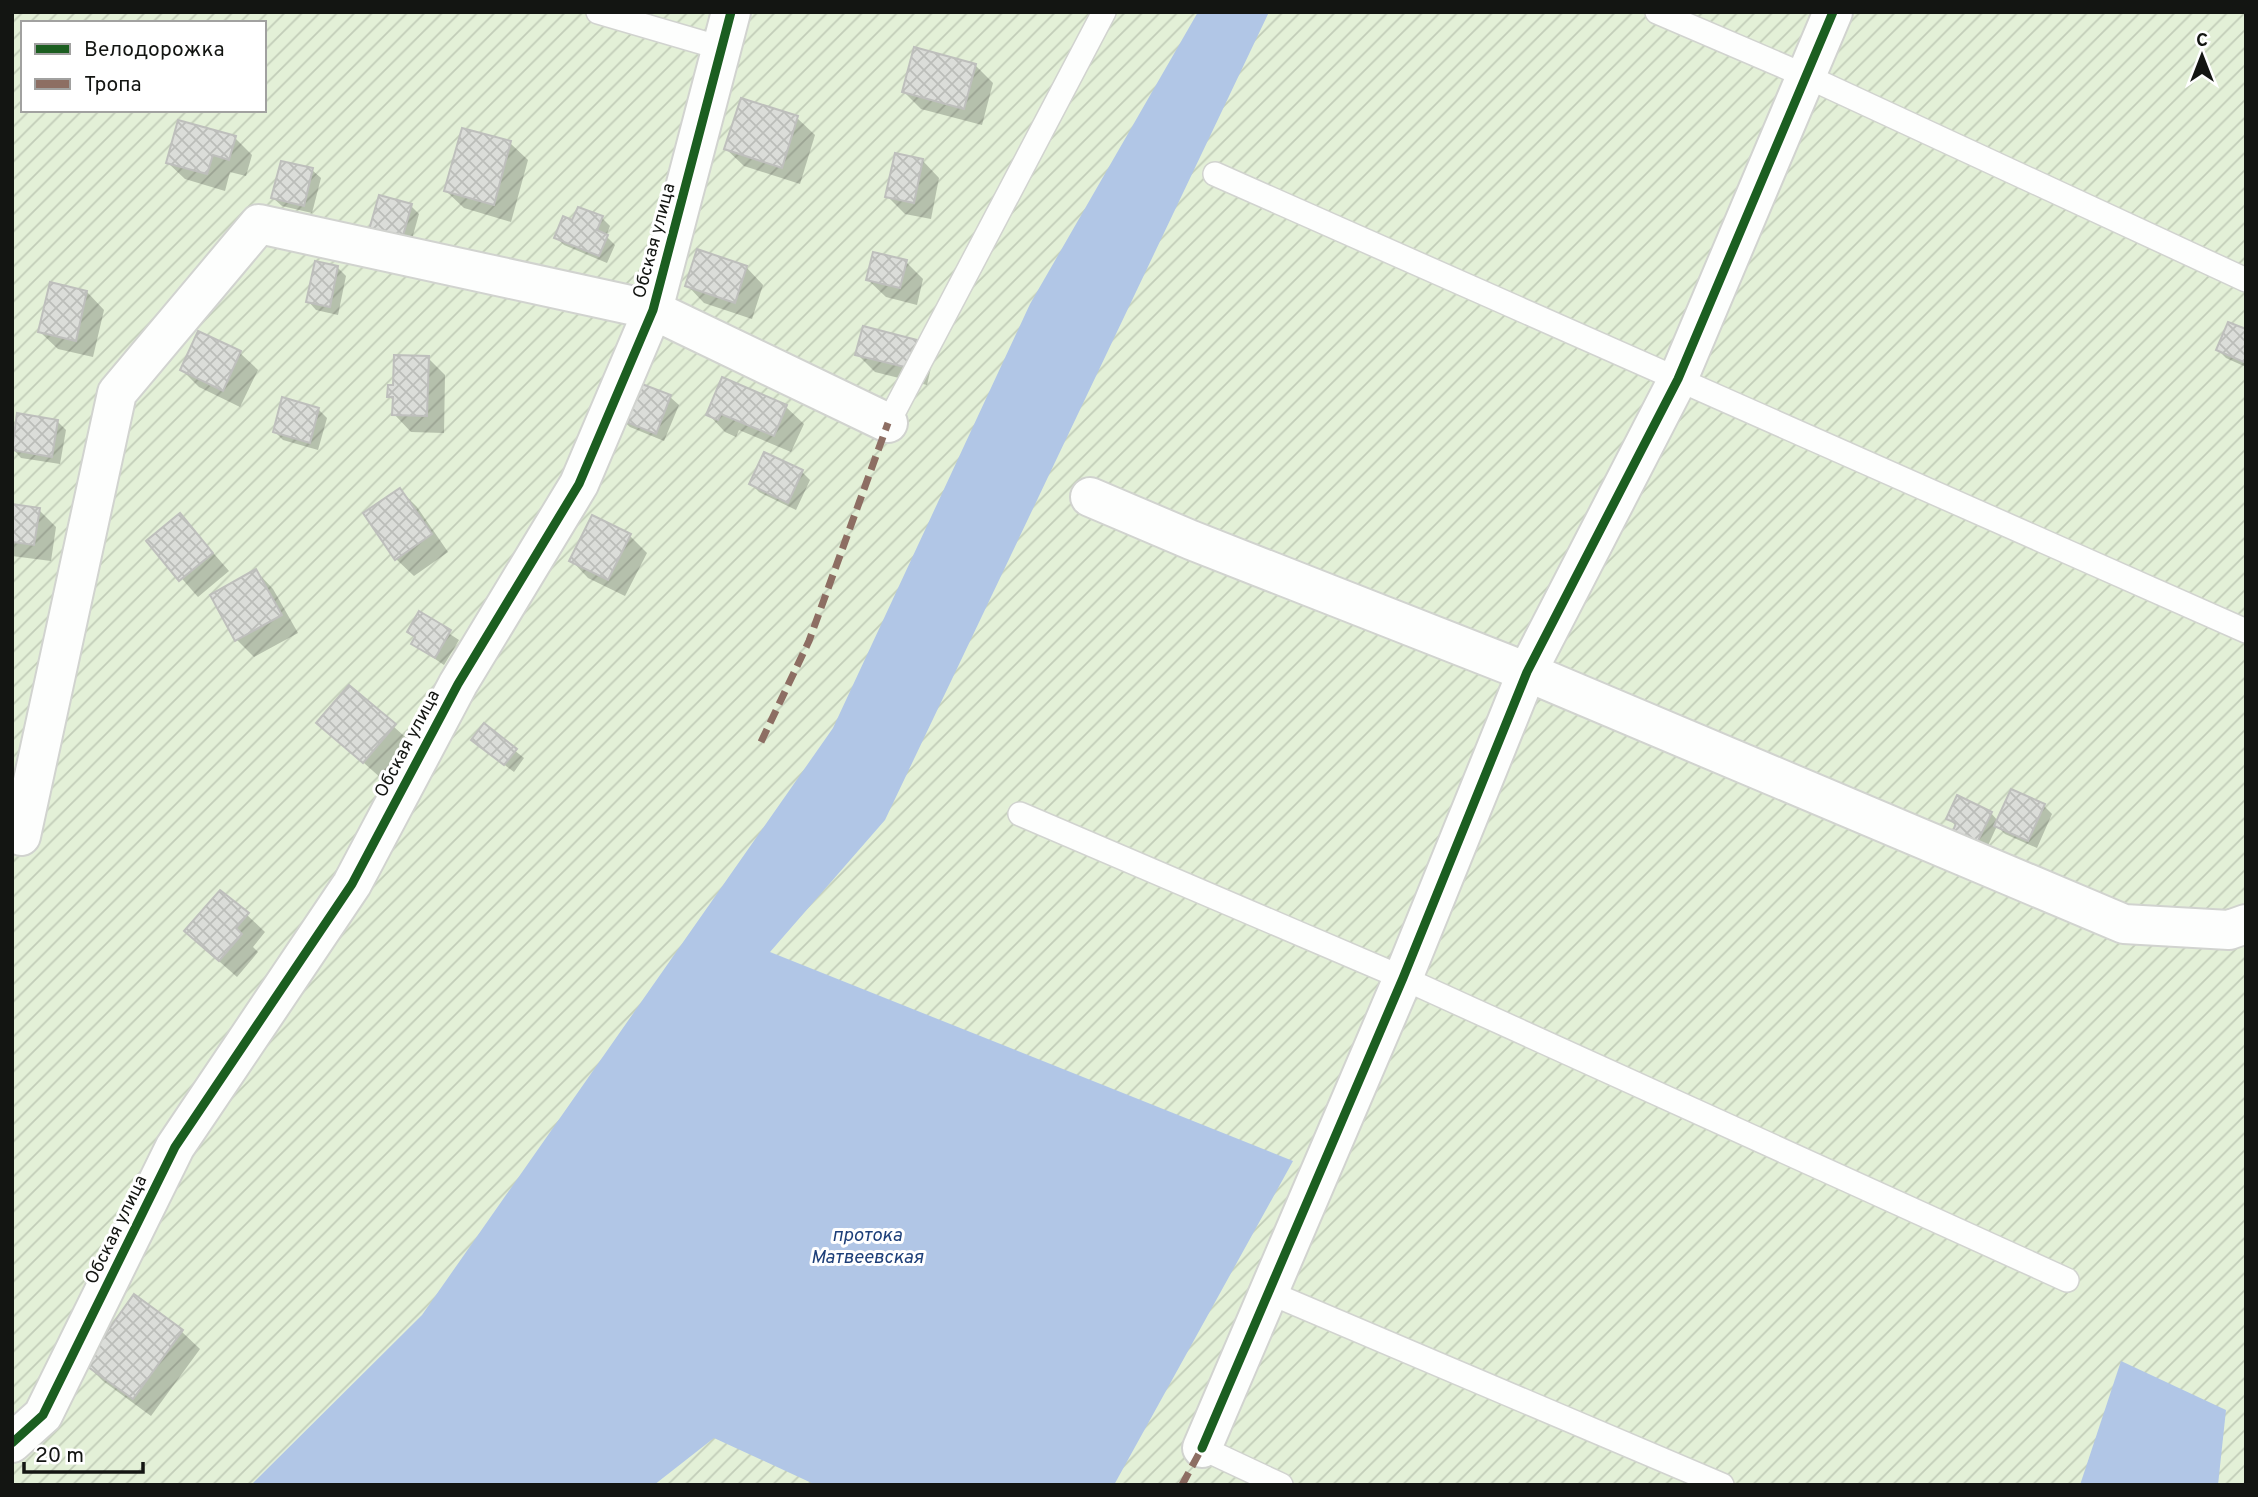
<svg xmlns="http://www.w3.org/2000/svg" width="2258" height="1497" viewBox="0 0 2258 1497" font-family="Overpass,sans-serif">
  <defs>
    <pattern id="garden-furrows" width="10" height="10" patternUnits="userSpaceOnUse" patternTransform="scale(1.75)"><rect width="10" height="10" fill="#e3f0d7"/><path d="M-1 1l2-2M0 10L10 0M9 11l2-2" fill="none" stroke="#c2cdb8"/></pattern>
    <pattern id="building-cross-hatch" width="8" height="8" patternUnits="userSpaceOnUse" patternTransform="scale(1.75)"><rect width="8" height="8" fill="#dbddd9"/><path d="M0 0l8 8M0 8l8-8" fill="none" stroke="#bbbdb9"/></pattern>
  </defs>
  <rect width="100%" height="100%" fill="#f4f7f2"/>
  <path fill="url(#garden-furrows)" fill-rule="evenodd" d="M12,12H2246V1485H12ZM23,23H264V110H23Z"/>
  <g fill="#b1c6e6">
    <path d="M1198,12H1269L885,820L770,952L1293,1161L1114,1485H816L714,1438L654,1485H251L422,1315L833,728L1030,304Z"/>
    <path d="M2121,1361L2226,1410L2218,1485H2080Z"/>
  </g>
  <g fill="#0003">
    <path d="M975,65L993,83L982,125L921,109L904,92Z"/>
    <path d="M797,118L815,135L800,184L744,166L726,149Z"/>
    <path d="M235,138L252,155L246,176L230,172L225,191L185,179L167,162Z"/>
    <path d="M510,143L528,160L511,222L464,208L446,191Z"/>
    <path d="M922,160L939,178L931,219L905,214L887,196Z"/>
    <path d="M312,170L321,178L312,213L282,206L273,198Z"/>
    <path d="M411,206L419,214L408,253L378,245Z"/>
    <path d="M602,218L610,226L606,236L615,245L607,263L564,245L556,237L573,223Z"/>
    <path d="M906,262L923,279L917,305L886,297L868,280Z"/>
    <path d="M746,267L763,285L752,319L704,303L687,285Z"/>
    <path d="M338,268L346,276L338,315L316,310L308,301Z"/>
    <path d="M87,292L104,310L93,357L58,349L40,332Z"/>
    <path d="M2246,331V367L2226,358L2218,350Z"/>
    <path d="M199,333L240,353L258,370L240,407L199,387L182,370Z"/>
    <path d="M916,341L933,359L927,385L875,372L857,354Z"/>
    <path d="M428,358L445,375L444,433L411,432L394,414L395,402L389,396L395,387Z"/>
    <path d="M723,379L786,407L804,424L791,452L739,430L736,437L725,432L708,414Z"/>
    <path d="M635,383L670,397L679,405L664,441L630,427L621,419Z"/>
    <path d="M319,410L327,418L318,450L283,440L275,432Z"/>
    <path d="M57,421L66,430L60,464L21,458L13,449Z"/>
    <path d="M802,472L810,480L796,510L759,492L751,484Z"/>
    <path d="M400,490L417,507L448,552L414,576L396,559Z"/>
    <path d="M12,506L39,510L56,527L51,561L12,556Z"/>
    <path d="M180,515L229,571L198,597L149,541Z"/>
    <path d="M630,536L647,553L625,596L588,578L571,560Z"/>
    <path d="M256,571L273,589L298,633L254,657L237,640Z"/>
    <path d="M419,614L459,640L444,665L413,644L416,639L409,632Z"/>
    <path d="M349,687L412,743L382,779L319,723Z"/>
    <path d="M484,726L524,758L514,772L482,748Z"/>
    <path d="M2044,806L2052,814L2037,848L2005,834L1997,826L1984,854L1948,818L1991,813L1998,821Z"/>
    <path d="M247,915L265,932L253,947L258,952L237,977L204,948Z"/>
    <path d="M135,1297L182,1332L200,1349L151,1416L103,1381L86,1364Z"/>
  </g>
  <g fill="url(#building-cross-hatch)" stroke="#bebfbc" stroke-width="2">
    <path d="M914,47L976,64L964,109L902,92Z"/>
    <path d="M741,98L798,116L782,168L724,149Z"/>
    <path d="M178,120L236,136L229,160L213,155L207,174L166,163Z"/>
    <path d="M462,128L511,141L494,205L444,191Z"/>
    <path d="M895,153L923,159L914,203L885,197Z"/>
    <path d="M281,161L313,168L304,206L271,198Z"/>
    <path d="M379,195L412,204L400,246L367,237Z"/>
    <path d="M578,207L603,216L597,230L608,235L599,256L554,238L563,216L572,220Z"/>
    <path d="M697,249L747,266L735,303L685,286Z"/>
    <path d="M873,252L907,260L900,288L866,280Z"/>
    <path d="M315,261L338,266L330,307L306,302Z"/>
    <path d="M50,282L87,291L76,341L38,332Z"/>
    <path d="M2228,322L2246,329V363L2216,350Z"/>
    <path d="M863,326L917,340L909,368L855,355Z"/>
    <path d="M198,331L241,351L223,391L180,370Z"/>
    <path d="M394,355L429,356L427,416L392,415L393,397H387L388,385H393Z"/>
    <path d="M722,377L787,405L774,436L721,414L718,420L706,415Z"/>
    <path d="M634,381L671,395L656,434L619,419Z"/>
    <path d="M282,397L319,408L310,443L273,432Z"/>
    <path d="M17,413L58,420L52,457L12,450Z"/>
    <path d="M764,452L803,470L788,503L749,484Z"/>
    <path d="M400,488L432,534L395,560L363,513Z"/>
    <path d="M12,504L40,508L34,545L12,542Z"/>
    <path d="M180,513L213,553L179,581L146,541Z"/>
    <path d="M592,515L631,534L608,580L569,561Z"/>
    <path d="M256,569L282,615L235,641L210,595Z"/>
    <path d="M419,611L451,630L435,658L411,644L415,637L407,632Z"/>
    <path d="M349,685L396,724L363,763L316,723Z"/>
    <path d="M484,723L517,749L504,765L471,740Z"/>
    <path d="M2011,789L2045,804L2028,841L1994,826Z"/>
    <path d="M1957,795L1992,812L1975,847L1951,836L1956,823L1946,819Z"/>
    <path d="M220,890L249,913L236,928L242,934L219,961L184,931Z"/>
    <path d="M134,1294L183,1330L133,1399L84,1364Z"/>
  </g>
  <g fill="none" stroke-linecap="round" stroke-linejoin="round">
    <g stroke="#d1d3cf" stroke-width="26">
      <g id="lane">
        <path d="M598,12L721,48"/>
        <path d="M1657,12L1806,76L2246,280"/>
        <path d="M1215,174L2246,631"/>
        <path d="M888,423L1104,12"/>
        <path d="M1020,814L1403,978L2067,1280"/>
        <path d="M1268,1292L1722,1485"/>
        <path d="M1202,1448L1281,1485"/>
      </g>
    </g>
    <g stroke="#d1d3cf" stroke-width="42">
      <g id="street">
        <path d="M1090,497L1191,540L1527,672L2124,924L2229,930L2246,924"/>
        <path d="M21,836L117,393L259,224L653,310L888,423"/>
        <path d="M12,1443L43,1415L175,1147L352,884L458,684L579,484L653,310L731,12"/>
        <path d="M1202,1448L1403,978L1527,672L1678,379L1833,12"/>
      </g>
    </g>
    <use href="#lane" stroke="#fdfefd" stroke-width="23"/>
    <use href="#street" stroke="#fdfefd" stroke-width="38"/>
    <g stroke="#8d6e63" stroke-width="7" stroke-dasharray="14 7" stroke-linecap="butt">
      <path d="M761,742L809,641L888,423"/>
      <path d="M1182,1485L1202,1448"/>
    </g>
    <g stroke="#fff" stroke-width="13">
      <g id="cycleway">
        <path d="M12,1443L43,1415L175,1147L352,884L458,684L579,484L653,310L731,12"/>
        <path d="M1202,1448L1403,978L1527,672L1678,379L1833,12"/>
      </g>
    </g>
    <use href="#cycleway" stroke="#1b5e20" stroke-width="9"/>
  </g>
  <g text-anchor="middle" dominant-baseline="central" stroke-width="6" stroke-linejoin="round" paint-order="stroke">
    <g font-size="18" fill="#131512" stroke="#fff">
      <text transform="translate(655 241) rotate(-75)">Обская улица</text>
      <text transform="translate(408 744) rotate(-62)">Обская улица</text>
      <text transform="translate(117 1230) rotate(-64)">Обская улица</text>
    </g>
    <g font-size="19" font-style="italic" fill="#1d3f79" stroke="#fff">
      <text x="867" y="1236">протока<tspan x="867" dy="22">Матвеевская</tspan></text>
    </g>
  </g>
  <rect width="2258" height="1497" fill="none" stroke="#131512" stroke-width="28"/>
  <rect x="21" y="21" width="245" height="91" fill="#ffffff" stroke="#a1a1a0" stroke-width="2"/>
  <rect x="35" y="44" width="35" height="10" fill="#1b5e20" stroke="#a1a1a0" stroke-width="2"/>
  <text x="84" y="56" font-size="21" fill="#131512">Велодорожка</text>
  <rect x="35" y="79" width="35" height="10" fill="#8d6e63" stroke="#a1a1a0" stroke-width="2"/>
  <text x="84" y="91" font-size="21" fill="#131512">Тропа</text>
  <g transform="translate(2202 56)" stroke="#ffffff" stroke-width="5" paint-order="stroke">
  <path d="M0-5L12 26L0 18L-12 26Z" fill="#131512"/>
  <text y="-10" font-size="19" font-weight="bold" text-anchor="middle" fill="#131512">С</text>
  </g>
  <path d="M24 1462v10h119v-10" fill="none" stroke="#131512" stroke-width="3.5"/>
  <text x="35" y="1462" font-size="21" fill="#131512" stroke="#ffffff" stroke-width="5" paint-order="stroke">20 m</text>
</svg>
